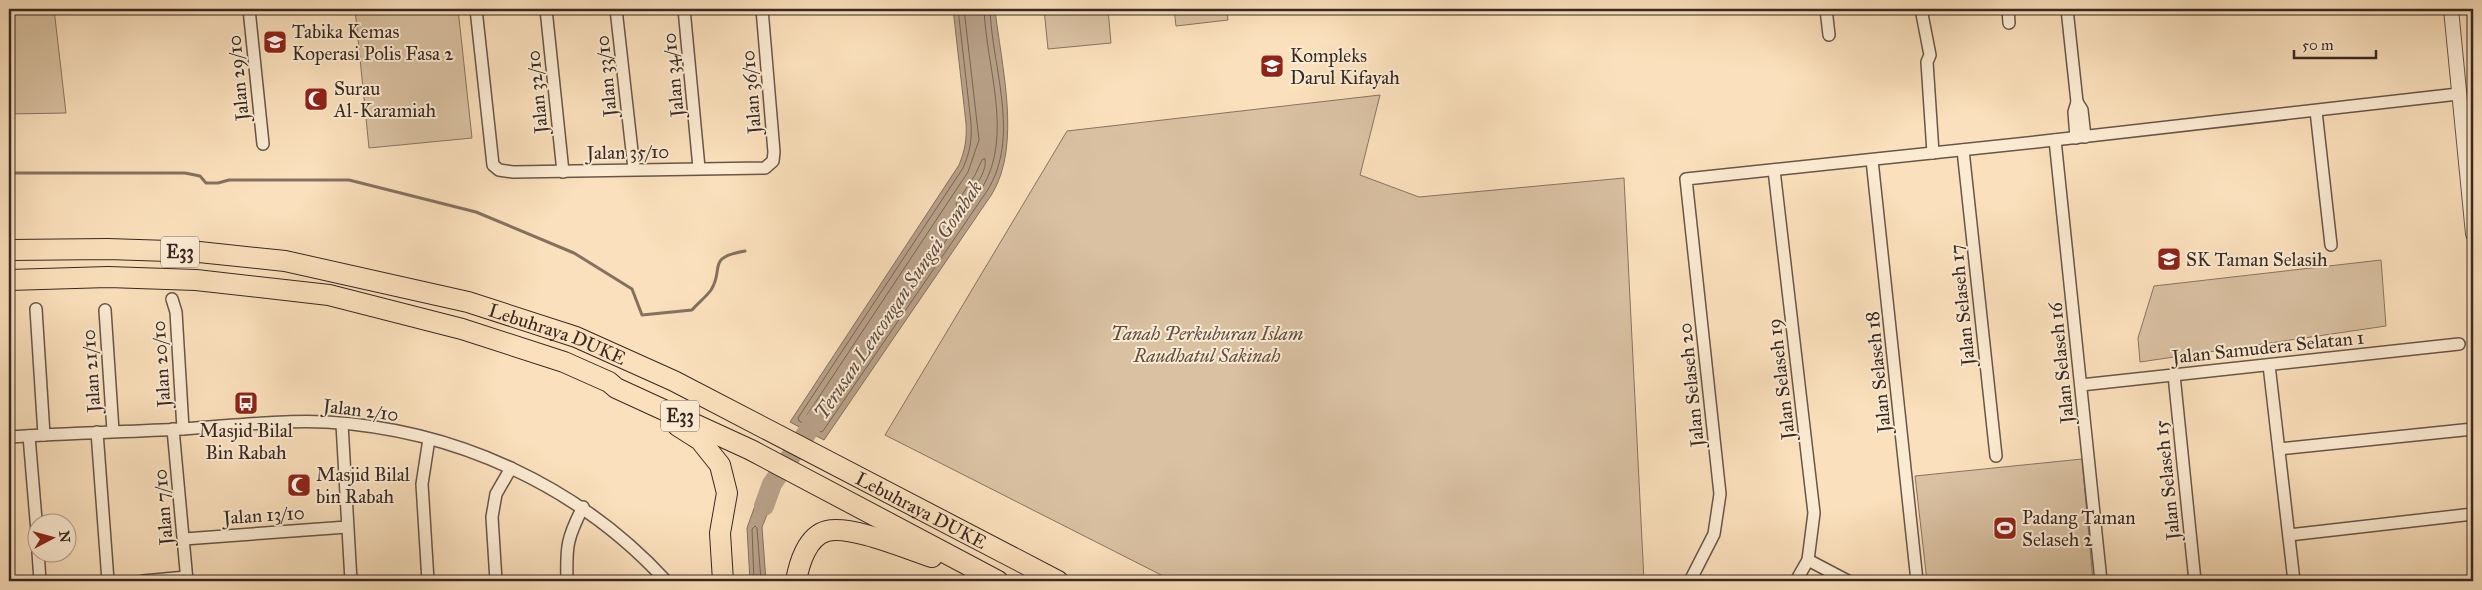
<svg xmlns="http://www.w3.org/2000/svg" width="2482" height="590" viewBox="0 0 2482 590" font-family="'IM FELL Great Primer',serif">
  <rect width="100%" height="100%" fill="#fae0bc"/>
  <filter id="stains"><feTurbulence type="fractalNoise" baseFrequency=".004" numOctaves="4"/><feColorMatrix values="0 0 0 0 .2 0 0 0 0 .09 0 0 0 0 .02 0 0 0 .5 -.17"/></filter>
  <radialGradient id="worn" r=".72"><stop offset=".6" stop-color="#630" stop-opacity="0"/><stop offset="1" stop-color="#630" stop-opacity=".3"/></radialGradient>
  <g fill="#d9c1a2" stroke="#887462">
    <path d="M9,9H54L66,113L9,114Z"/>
    <path d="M355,9H458L472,138L369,148Z"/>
    <path d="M1044,9H1108L1111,43L1048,49Z"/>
    <path d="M1174,9H1227L1228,20L1176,26Z"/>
    <path d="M1380,95L1360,175L1419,197L1624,178L1644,581H1173L885,435L1067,131Z"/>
    <path d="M2381,260L2386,326L2140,362L2138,338L2154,286Z"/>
    <path d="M2082,459L2093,581H1927L1915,476Z"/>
  </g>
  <g fill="#b8a188" stroke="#85715f">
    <path d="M953,9H995C1001,65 1022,144 992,194L824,440L790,422L959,165C965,150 967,139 966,123Z"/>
    <path d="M768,476L780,483L762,527L766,581H750L747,528L761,489Z"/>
  </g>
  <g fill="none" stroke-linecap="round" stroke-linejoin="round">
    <g stroke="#786455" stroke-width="1">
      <path d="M958,9L971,123C972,140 970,152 963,168L798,418L799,421L821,432L823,431L987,191C1021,137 992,68 990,9"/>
      <path d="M964,9L979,140L968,172L807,415L808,419L819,424L821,423L982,188C1014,136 986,66 984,9"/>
      <path d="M985,159C988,174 969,194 960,207H957L956,204L975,175L982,160Z"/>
      <path d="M772,484L773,487L765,508L761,509L760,506L769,485Z"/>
      <path d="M754,581L752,529L755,526L757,528L761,581"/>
    </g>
    <path stroke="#85715f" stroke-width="3" d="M9,173H185L200,176L206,183H218L229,180H349L476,212L574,253L632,289L642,315L692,310C698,303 706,297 711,290C725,268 705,258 745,251"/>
    <path stroke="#b8a188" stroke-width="20" d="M764,506L772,484L823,409"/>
    <g stroke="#685648" stroke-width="14">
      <g id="minor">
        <path d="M249,9L263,144"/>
        <path d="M476,9L493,165L499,170L513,172L765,168L773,161L774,152L762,9"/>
        <path d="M546,9L563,172"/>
        <path d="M616,9L634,169"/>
        <path d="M684,9L699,168"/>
        <path d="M1826,9L1829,35"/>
        <path d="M1921,9L1930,55L1927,62L1933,153"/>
        <path d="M2008,9L2009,23"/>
        <path d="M2067,9L2077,102L2074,112L2076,138"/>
        <path d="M2077,102L2082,110L2085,137"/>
        <path d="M2316,111L2331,245"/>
        <path d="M2055,140L2101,581"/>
        <path d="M1963,150L1996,456"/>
        <path d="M1872,160L1917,581"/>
        <path d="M1774,170L1814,513L1808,560L1796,581"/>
        <path d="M172,299L176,312L183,429"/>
        <path d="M36,309L44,435"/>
        <path d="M105,310L113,431"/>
        <path d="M2269,365L2294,581"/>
        <path d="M2174,375L2195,581"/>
        <path d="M2081,385L2459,344"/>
        <path d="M342,424L351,581"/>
        <path d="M173,429L187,581"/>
        <path d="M97,432L108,581"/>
        <path d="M29,436L38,544"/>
        <path d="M9,437C67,433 125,432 182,429C230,426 278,420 326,422C455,429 579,486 666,581"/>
        <path d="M2279,449L2473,429"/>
        <path d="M2289,535L2473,514"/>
        <path d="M184,539L347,527"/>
        <path d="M38,552L40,581"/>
        <path d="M1808,560L1848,581"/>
        <path d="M143,581L186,577"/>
        <path d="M428,581L422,484L429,439"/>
        <path d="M496,581L492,517L496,494L511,468"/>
        <path d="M567,581C566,546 567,538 583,507"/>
        <path d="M1690,581L1714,534L1720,494L1686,179L2036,142L2458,94"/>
      </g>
    </g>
    <g stroke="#685648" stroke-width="16">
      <path id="tertiary" d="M2451,9L2473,234"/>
    </g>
    <g stroke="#382822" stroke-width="22">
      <g id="motorway">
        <path id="s1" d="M9,250L108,249L199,252L285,261L468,302L576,337L674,381L1058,581"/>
        <path d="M9,280L108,277L196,280L329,295L462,329L564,362L609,382L616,388L751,450L998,581"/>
        <path d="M678,426L700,440L720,465L727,493L720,533L723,581"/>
        <path d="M796,581C799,564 807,536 827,531C851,525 907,549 932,557"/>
      </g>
    </g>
    <use href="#minor" stroke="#fcebd3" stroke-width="11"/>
    <use href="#tertiary" stroke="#fcebd3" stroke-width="14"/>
    <use href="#motorway" stroke="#fae0bc" stroke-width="20"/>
  </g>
  <defs>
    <g id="school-square" transform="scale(1.25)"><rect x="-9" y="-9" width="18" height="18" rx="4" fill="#8f2418" stroke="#fcebd3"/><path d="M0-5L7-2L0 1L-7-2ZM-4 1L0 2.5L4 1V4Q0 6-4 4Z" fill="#fff"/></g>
    <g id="mosque-square" transform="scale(1.25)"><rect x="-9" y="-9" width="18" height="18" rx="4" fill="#8f2418" stroke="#fcebd3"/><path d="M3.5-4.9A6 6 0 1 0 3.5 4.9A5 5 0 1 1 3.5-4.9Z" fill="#fff"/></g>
    <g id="bus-square" transform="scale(1.25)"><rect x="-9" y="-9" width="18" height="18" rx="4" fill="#8f2418" stroke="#fcebd3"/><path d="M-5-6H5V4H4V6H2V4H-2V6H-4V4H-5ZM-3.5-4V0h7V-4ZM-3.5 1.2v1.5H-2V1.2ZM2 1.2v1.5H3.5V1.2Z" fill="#fff"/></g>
    <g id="stadium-square" transform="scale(1.25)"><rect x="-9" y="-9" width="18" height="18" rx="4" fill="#8f2418" stroke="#fcebd3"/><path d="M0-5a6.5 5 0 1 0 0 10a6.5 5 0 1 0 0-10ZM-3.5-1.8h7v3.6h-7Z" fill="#fff"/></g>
  </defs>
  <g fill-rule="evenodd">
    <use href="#school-square" x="275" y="42"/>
    <use href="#school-square" x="1272" y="66"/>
    <use href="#mosque-square" x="316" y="99"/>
    <use href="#school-square" x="2169" y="259"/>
    <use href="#bus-square" x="246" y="403"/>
    <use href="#mosque-square" x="299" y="485"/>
    <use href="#stadium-square" x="2005" y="528"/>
  </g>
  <g text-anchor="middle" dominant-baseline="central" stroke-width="4" stroke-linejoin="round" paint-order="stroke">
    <g fill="#fcebd3" stroke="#736257" stroke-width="1">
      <rect x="161" y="236.5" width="38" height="31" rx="4"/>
      <rect x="661" y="400.5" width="38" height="31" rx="4"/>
    </g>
    <g font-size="18" font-weight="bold" fill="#382822">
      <text x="180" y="252">E33</text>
      <text x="680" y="416">E33</text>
    </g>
    <g font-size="19" fill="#382822" stroke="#fcebd3" text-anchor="start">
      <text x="292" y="31">Tabika Kemas<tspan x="292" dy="22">Koperasi Polis Fasa 2</tspan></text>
      <text x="1290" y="55">Kompleks<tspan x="1290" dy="22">Darul Kifayah</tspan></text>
      <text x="334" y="88">Surau<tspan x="334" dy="22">Al-Karamiah</tspan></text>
      <text x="2186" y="259">SK Taman Selasih</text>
      <text x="246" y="430" text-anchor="middle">Masjid Bilal<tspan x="246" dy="22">Bin Rabah</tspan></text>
      <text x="316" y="474">Masjid Bilal<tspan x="316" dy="22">bin Rabah</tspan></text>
      <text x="2022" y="517">Padang Taman<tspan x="2022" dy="22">Selaseh 2</tspan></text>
    </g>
    <g font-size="19" fill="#382822" stroke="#fcebd3">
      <text transform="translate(673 75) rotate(-96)">Jalan 34/10</text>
      <text transform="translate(606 76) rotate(-96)">Jalan 33/10</text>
      <text transform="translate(238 78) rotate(-96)">Jalan 29/10</text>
      <text transform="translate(537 92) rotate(-96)">Jalan 32/10</text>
      <text transform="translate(751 92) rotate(-95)">Jalan 36/10</text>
      <text transform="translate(628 152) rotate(-1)">Jalan 35/10</text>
      <text transform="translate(1962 305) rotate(-96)">Jalan Selaseh 17</text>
      <text stroke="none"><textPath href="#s1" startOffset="559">Lebuhraya DUKE</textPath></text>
      <text transform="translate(2268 347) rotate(-6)">Jalan Samudera Selatan 1</text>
      <text transform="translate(2061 363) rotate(-96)">Jalan Selaseh 16</text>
      <text transform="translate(161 364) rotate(-94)">Jalan 20/10</text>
      <text transform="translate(91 371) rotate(-94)">Jalan 21/10</text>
      <text transform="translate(1878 372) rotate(-96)">Jalan Selaseh 18</text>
      <text transform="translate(1781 379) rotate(-97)">Jalan Selaseh 19</text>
      <text transform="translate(1691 385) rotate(-96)">Jalan Selaseh 20</text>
      <text transform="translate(361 410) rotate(7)">Jalan 2/10</text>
      <text transform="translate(2167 480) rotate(-96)">Jalan Selaseh 15</text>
      <text transform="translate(163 507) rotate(-95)">Jalan 7/10</text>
      <text stroke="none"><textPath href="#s1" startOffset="964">Lebuhraya DUKE</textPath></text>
      <text transform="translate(264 515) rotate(-4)">Jalan 13/10</text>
    </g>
    <g font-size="19" font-style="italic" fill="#604e42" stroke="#fcebd3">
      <text x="1207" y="333">Tanah Perkuburan Islam<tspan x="1207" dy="22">Raudhatul Sakinah</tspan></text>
    </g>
    <g font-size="20" font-style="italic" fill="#5e4c41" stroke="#fcebd3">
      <text transform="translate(898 300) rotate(-56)">Terusan Lencongan Sungai Gombak</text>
    </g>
  </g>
  <rect width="2482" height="590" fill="none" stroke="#fae0bc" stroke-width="30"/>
  <rect x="10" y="10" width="2462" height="570" fill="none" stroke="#382822" stroke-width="2.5"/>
  <rect x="15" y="15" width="2452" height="560" fill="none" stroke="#382822"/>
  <g transform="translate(52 538) rotate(84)"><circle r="24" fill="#fcebd3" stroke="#ae9d8c"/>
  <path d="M0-4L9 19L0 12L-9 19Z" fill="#8f2418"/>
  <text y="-8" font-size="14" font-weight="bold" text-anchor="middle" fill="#382822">N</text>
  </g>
  <path d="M2294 50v8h82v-8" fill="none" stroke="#382822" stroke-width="2.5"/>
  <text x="2302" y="50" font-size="15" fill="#382822" stroke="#fcebd3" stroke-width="4" paint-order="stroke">50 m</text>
  <rect width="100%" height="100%" filter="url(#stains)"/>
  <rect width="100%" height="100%" fill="url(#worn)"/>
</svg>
